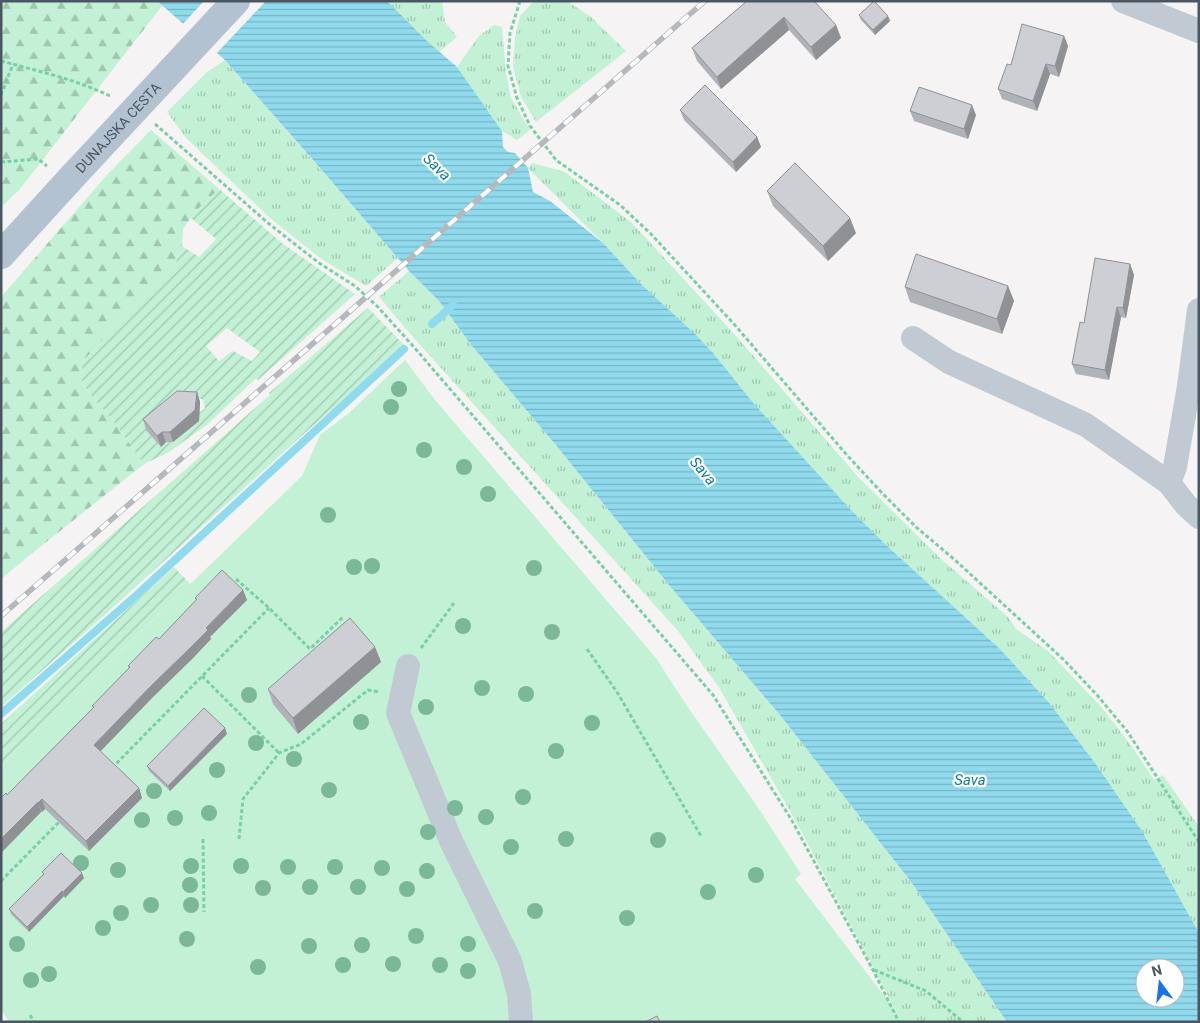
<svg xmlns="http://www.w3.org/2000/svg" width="1200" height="1023" viewBox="0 0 1200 1023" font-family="Roboto,sans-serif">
  <defs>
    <pattern id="grass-tufts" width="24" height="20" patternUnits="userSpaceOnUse" patternTransform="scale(1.25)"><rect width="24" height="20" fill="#c3f1d5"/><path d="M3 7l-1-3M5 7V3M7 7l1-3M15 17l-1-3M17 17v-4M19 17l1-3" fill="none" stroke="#a0c6b0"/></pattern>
    <pattern id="forest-firs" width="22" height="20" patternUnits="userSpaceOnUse" patternTransform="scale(1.25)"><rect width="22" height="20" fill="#c3f1d5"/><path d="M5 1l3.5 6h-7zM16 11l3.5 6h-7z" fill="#a0c6b0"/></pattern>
    <pattern id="garden-furrows" width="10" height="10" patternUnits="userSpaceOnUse" patternTransform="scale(1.25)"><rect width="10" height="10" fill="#c3f1d5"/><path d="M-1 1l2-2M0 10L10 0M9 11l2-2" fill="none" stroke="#a0c6b0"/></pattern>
    <pattern id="water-rules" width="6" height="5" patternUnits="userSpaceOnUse" patternTransform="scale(1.25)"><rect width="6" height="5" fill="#90daee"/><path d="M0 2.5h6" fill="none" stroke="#78b4c4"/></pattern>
  </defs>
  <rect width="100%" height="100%" fill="#f5f3f3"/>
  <g fill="url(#grass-tufts)">
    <path d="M387,1H442L445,22L457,37L439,52L416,31Z"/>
    <path d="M534,1H567L591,17L626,51L536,122L521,97L513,67L515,37L520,16Z"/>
    <path d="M494,25L502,27L506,72L511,98L530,130L517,140L502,131L457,67L479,36Z"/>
    <path d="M225,60L398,258L366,286L320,258L270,218L186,138L167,112L206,73Z"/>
    <path d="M532,163L565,172L632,223L736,336L859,478L940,558L1008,617L1016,629L1048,651L1103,709L1133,748L1154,780L1163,775L1199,827V933L1142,831L1095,763L1051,705L1001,650L884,543L850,509L603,243L528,168Z"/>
    <path d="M409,271L439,301L472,346L555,444L669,585L780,715L912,883L1007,1022H902L794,818L720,689L678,631L413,337L379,297Z"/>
  </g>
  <g fill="url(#forest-firs)">
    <path d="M1,1H157L162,6L20,189L1,207Z"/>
    <path d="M151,130L219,189L195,212L183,229L182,246L174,268L115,327L85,359L79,377L93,398L112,419L144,464L30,555L1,579V297L107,175Z"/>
  </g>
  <path fill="#c3f1d5" d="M405,360L435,400L656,658L683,700L759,809L801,874L795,879L898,1014L902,1022H9L1,1009V767L302,476L320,435L349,413Z"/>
  <g fill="url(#garden-furrows)" fill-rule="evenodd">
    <path d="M219,189L283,244L355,294L258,380L256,378L208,424L169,452L144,464L112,419L93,398L79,377L85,359L115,327L174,268L182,246L199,257L216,239L191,218L195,212ZM227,328L260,352L252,361L233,351L219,361L206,346ZM195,396L203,400L205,408L199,413V421L173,442H166L160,447Z"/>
    <path d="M368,308L405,346L299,438L109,611L1,707V632L270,395L269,393Z"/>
    <path d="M174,567L190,584L1,767V724Z"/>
  </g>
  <path fill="url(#water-rules)" fill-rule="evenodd" d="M157,1H387L427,41L457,67L502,131L503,147L508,152L515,153L528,168L533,192L550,201L603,243L642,285L695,334L713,353L754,404L850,509L884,543L1001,650L1051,705L1095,763L1142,831L1199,933V1022H1007L912,883L780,715L669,585L555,444L472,346L439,301L409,271L313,160L225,60ZM1145,968H1175V998H1145Z"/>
  <path fill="#f5f3f3" d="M204,1H266L215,55L181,26Z"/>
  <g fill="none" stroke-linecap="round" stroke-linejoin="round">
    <g stroke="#90daee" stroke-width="8">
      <path d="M432,324L453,305"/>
      <path d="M1,714L138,594L404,349"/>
    </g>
    <g stroke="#7ad0a6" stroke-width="3" stroke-dasharray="4 2.5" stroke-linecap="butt">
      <path d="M520,1L510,33L508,66L517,98L530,126L556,160L620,205L651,234L733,323L846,454L883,494L916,527L955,560L1064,660L1097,695L1127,731L1199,842"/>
      <path d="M1,61C38,71 78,80 112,97"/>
      <path d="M1,95L13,64"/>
      <path d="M155,124L268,223L319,263L355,286L378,307L413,346L713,695L791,819L873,970L899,1022"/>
      <path d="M1,162L38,159L47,166"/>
      <path d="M236,579L269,608L310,649L344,616"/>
      <path d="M421,648L454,603"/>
      <path d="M587,649L617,692L701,836"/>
      <path d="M202,676L279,753"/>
      <path d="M112,768L269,608"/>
      <path d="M203,839L204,912"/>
      <path d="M239,839L243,799L279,753L301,744L368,690L379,692"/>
      <path d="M1,881L62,819"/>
      <path d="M874,970L926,991L963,1022"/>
      <path d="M30,1015L34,1022"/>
    </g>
    <g stroke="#c1cad2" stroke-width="24">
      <path d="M1123,1L1199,31"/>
      <path d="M1199,310L1189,386L1175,467L1169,483L1186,505L1199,517"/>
      <path d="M913,338L949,362L1086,425L1169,483"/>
      <path d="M408,666L398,713L451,841L510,961L519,994L521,1022"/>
    </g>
    <path stroke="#b3c2d1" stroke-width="28" d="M1,255L73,176"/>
    <g stroke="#b5b8bd" stroke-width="5.5">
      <path id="rail" d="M1,616L705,1"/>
    </g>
    <use href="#rail" stroke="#fff" stroke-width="4" stroke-dasharray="11" stroke-linecap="butt"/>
    <path stroke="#b3c2d1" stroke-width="28" id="s1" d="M73,176L236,1"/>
  </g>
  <g fill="#7bb799">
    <circle cx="399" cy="389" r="8"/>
    <circle cx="391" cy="407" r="8"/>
    <circle cx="424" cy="450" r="8"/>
    <circle cx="464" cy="467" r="8"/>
    <circle cx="488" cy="494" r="8"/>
    <circle cx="328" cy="515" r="8"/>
    <circle cx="372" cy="566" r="8"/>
    <circle cx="354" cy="567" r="8"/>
    <circle cx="534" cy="568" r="8"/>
    <circle cx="463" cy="626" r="8"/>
    <circle cx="552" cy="632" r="8"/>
    <circle cx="482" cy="688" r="8"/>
    <circle cx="526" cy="694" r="8"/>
    <circle cx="249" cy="695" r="8"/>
    <circle cx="426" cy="707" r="8"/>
    <circle cx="361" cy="722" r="8"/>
    <circle cx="592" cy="723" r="8"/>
    <circle cx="256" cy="743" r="8"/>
    <circle cx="556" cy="751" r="8"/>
    <circle cx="294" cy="759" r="8"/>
    <circle cx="217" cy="770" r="8"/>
    <circle cx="329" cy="790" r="8"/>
    <circle cx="154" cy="791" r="8"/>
    <circle cx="523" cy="797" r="8"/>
    <circle cx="455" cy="808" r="8"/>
    <circle cx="209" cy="813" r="8"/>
    <circle cx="486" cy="817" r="8"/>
    <circle cx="175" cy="818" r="8"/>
    <circle cx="142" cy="820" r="8"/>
    <circle cx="428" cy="832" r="8"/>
    <circle cx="566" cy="839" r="8"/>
    <circle cx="658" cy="840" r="8"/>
    <circle cx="511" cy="847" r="8"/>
    <circle cx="81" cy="863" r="8"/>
    <circle cx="191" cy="866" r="8"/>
    <circle cx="241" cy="866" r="8"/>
    <circle cx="288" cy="867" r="8"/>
    <circle cx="335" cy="867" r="8"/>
    <circle cx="382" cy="868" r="8"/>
    <circle cx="118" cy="870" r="8"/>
    <circle cx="427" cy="871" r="8"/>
    <circle cx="756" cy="875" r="8"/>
    <circle cx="190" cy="885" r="8"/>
    <circle cx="310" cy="887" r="8"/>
    <circle cx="358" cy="887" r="8"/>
    <circle cx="263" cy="888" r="8"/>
    <circle cx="407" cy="889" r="8"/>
    <circle cx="708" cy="892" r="8"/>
    <circle cx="151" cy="905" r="8"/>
    <circle cx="191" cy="905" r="8"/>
    <circle cx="535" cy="911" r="8"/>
    <circle cx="121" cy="913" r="8"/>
    <circle cx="627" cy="918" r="8"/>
    <circle cx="103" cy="928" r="8"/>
    <circle cx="416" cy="936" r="8"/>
    <circle cx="187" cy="939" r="8"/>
    <circle cx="17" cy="944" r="8"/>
    <circle cx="468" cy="944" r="8"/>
    <circle cx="362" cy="945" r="8"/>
    <circle cx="309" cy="946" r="8"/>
    <circle cx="393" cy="964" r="8"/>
    <circle cx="343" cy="965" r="8"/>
    <circle cx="440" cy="965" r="8"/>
    <circle cx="258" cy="967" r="8"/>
    <circle cx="468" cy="971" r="8"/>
    <circle cx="49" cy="974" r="8"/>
    <circle cx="31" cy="980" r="8"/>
  </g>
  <g fill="#b0b2b7">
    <path d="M747,1L836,25L841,38L816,60L789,30L721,89L697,61L692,48Z"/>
    <path d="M859,15L888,16L890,21L875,35L861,20Z"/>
    <path d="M1064,36L1068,46L1059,77L1050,74L1037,111L1002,99L998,89L1011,65Z"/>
    <path d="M680,110L757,137L761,147L736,172L684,120Z"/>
    <path d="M910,111L976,115L968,139L914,121Z"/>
    <path d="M767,191L856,233L828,261L773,206Z"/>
    <path d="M1130,264L1134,275L1126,318L1121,317L1109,380L1076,374L1072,364L1084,323Z"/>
    <path d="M1008,286L1014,301L1002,334L910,302L905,287Z"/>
    <path d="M197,392L200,402L199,421L173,442H166L161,447L146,430L143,419Z"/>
    <path d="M243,590L247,600L210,637L211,639L192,659L154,696L100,751L139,788L142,798L89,851L45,809L42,812H41L1,853V798L7,795L93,708L92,706L129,668L128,666L159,639L196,600L195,598Z"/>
    <path d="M375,647L381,662L298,734L273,704L268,689Z"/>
    <path d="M227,734L170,791L149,771L147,766Z"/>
    <path d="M42,872L84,878L65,898L64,896L29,932L11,914L9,909L43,874Z"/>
  </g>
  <g fill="#909195">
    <path d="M888,16L890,21L875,35L873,30Z"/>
    <path d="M784,17L789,30L721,89L717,77Z"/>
    <path d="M836,25L841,38L816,60L811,47Z"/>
    <path d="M1064,36L1068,46L1059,77L1055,66Z"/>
    <path d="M1046,64L1050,74L1037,111L1033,101Z"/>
    <path d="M972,105L976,115L968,139L964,129Z"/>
    <path d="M757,137L761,147L736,172L733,162Z"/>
    <path d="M850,218L856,233L828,261L823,246Z"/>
    <path d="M1130,264L1134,275L1126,318L1123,308Z"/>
    <path d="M1008,286L1014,301L1002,334L997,319Z"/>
    <path d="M1117,307L1121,317L1109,380L1105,370Z"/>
    <path d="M197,392L200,402L199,421L173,442L170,432Z"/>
    <path d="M162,432L166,442L161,447L157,436Z"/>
    <path d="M243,590L247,600L210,637L211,639L192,659L154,696L97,755L94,745Z"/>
    <path d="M375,647L381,662L298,734L293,718Z"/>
    <path d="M225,728L227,734L170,791L168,786Z"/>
    <path d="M139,788L142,798L89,851L86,841Z"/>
    <path d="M42,799L45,809L42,812L38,803Z"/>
    <path d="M38,802L41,812L1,853V839Z"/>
    <path d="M82,873L84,878L65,898L63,892Z"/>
    <path d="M62,891L64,896L29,932L27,927Z"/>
  </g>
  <g fill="#cdcfd5" stroke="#909195">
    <path d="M747,1H814L836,25L811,47L784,17L717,77L692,48Z"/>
    <path d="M874,1L888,16L873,30L859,15Z"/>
    <path d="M1022,24L1064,36L1055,66L1046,64L1033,101L998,89L1007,64L1011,65Z"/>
    <path d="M705,85L757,137L733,162L680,110Z"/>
    <path d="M919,87L972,105L964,129L910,111Z"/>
    <path d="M795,163L850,218L823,246L767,191Z"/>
    <path d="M916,254L1008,286L997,319L905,287Z"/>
    <path d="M1095,258L1130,264L1123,308L1117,307L1105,370L1072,364L1080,322L1084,323Z"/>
    <path d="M177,391L197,392L195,410L170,432H162L157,436L143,419Z"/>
    <path d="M222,570L243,590L206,628L208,630L189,649L150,687L94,745L139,788L86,841L42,799L38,803V802L1,839V798L6,793L7,795L94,707L92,706L130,667L128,666L156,637L159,639L197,599L195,598Z"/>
    <path d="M350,618L375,647L293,718L268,689Z"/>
    <path d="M204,708L225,728L168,786L147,766Z"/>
    <path d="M61,853L82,873L63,892L62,891L27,927L9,909L44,874L42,872Z"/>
    <path d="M657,1016L660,1022H645Z"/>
  </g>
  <g text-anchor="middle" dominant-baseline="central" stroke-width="4.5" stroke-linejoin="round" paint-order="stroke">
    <g font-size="14" fill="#4a5661" stroke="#fff">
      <text stroke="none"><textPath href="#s1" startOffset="66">DUNAJSKA CESTA</textPath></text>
    </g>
    <g font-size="15" font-style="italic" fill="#0c7c9b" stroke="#fff">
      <text transform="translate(437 167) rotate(44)">Sava</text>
      <text transform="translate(703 471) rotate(50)">Sava</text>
      <text x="970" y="780">Sava</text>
    </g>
  </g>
  <rect width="1200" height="1023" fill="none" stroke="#4a5661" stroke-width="5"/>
  <g transform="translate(1160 983) rotate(345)"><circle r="24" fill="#ffffff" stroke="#b7bbc0"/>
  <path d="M0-4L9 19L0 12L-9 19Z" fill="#1a73e8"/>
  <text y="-8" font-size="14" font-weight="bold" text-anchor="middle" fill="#4a5661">N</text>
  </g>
</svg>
